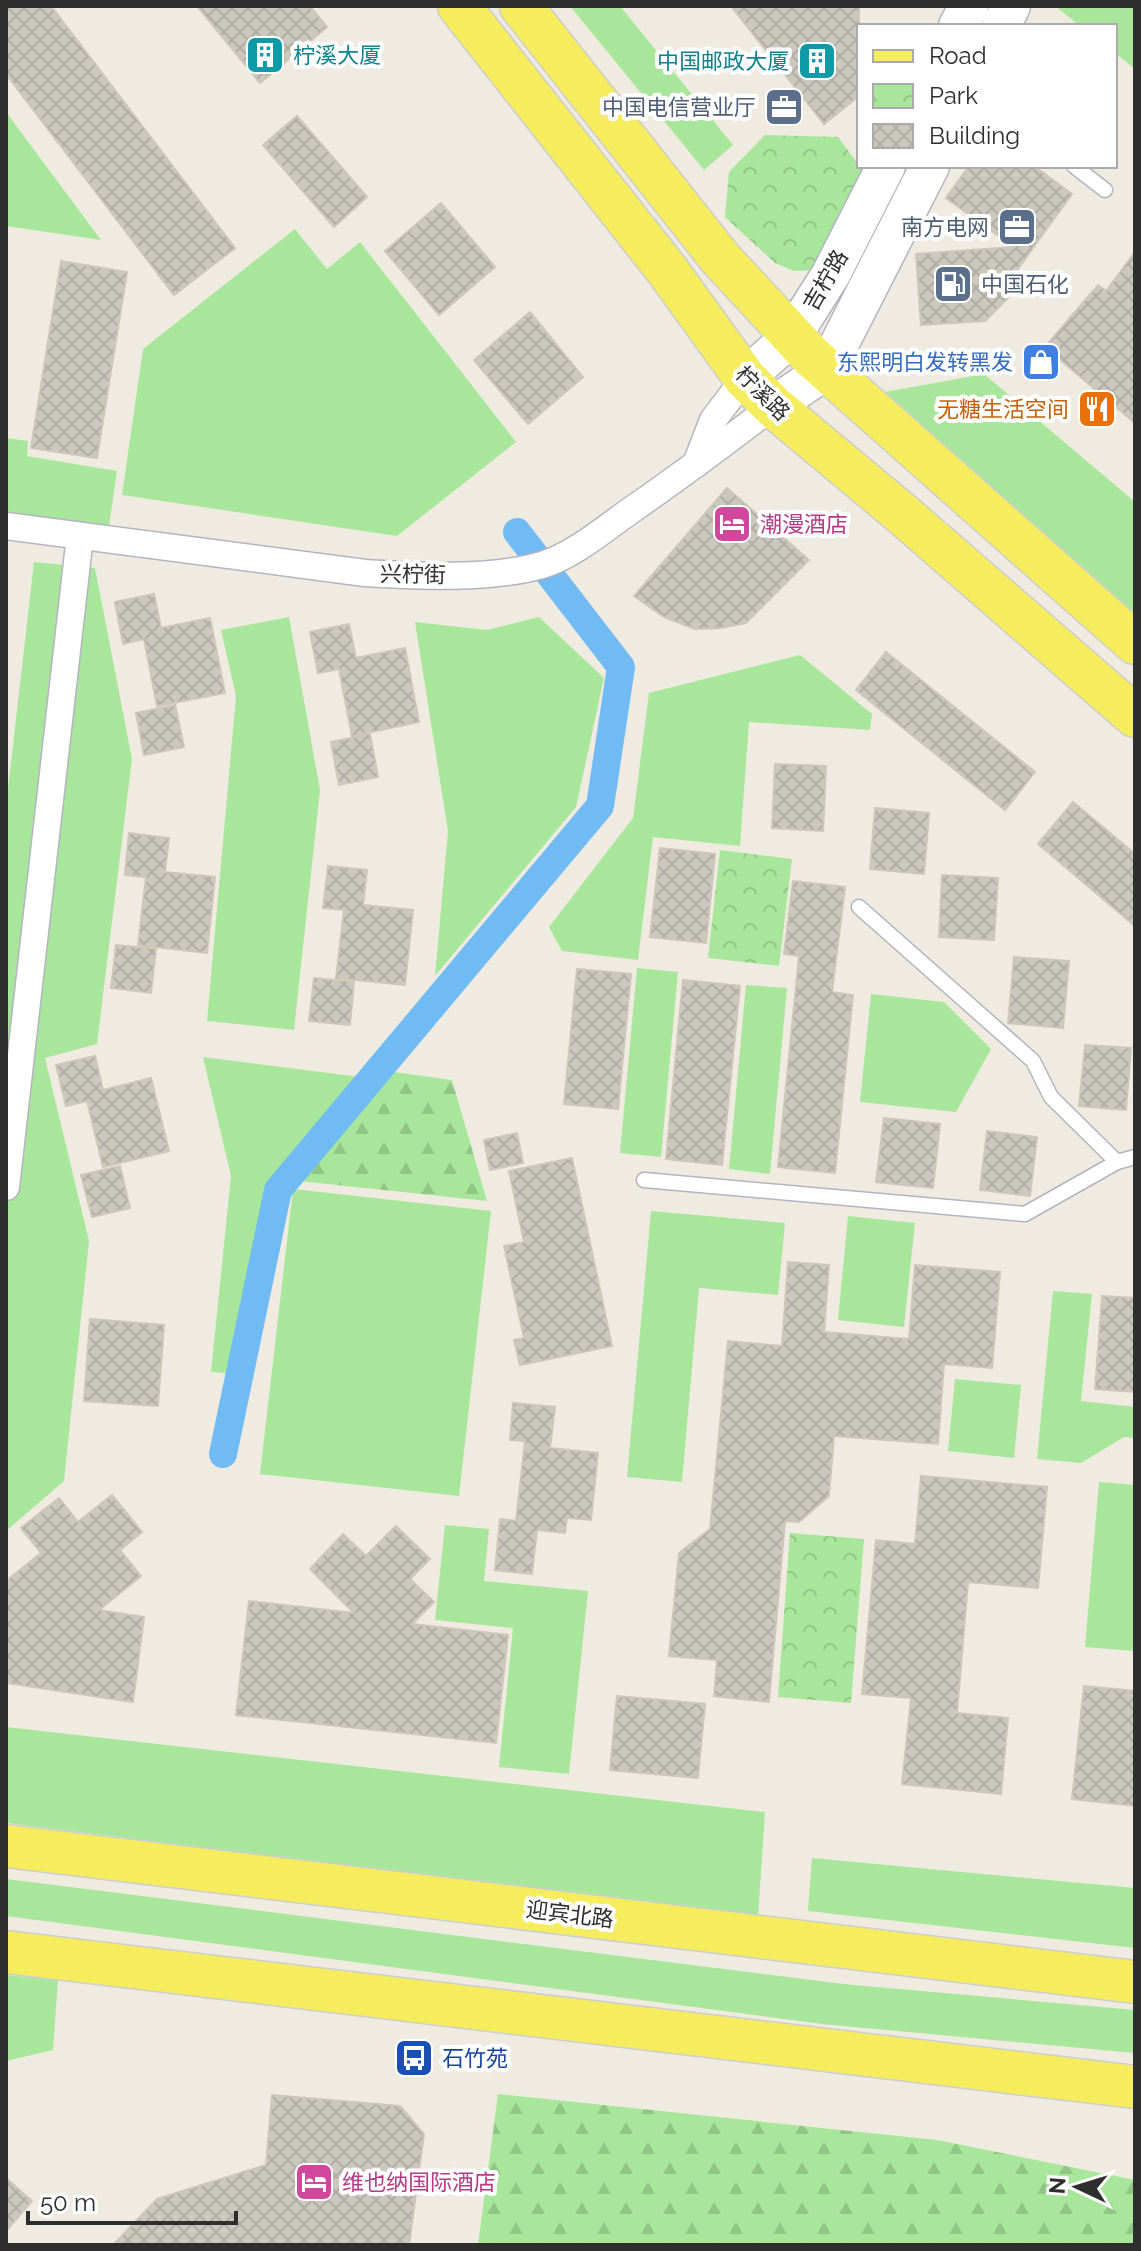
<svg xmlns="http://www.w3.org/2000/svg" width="1141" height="2251" viewBox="0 0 1141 2251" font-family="Raleway,'Noto Sans SC',sans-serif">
  <defs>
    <pattern id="forest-firs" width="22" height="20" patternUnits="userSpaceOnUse" patternTransform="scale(2)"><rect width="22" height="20" fill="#a8e79b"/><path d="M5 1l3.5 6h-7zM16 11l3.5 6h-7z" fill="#91c686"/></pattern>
    <pattern id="park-crowns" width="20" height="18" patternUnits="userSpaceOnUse" patternTransform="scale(2)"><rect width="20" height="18" fill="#a8e79b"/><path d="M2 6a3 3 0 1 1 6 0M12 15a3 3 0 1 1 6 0" fill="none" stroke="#91c686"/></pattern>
    <pattern id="building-cross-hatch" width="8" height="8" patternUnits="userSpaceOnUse" patternTransform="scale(2)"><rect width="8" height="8" fill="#cbc9be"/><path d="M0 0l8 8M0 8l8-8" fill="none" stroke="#afada4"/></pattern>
  </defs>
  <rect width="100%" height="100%" fill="#efebe0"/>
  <g fill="#a8e79b">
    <path d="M570,6H620L733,145L704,170Z"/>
    <path d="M1055,6H1135V69L1115,53V26H1080Z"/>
    <path d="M6,112L101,240L6,226Z"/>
    <path d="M295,229L327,269L360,242L516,442L397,536L122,495L143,349Z"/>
    <path d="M984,374L1135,502V614L885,392Z"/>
    <path d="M6,438L28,441L27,456L117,471L109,526L6,512Z"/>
    <path d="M34,562L95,568L132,759L97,1044L45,1058L89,1241L64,1481L6,1531V806Z"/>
    <path d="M289,617L320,790L294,1030L207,1021L236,696L221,630Z"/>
    <path d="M539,617L604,678L576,807L435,976L448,831L415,622L487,630Z"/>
    <path d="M800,655L872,714L870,730L749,722L740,846L653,837L638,960L562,951L549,927L633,818L649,693Z"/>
    <path d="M637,968L678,972L661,1157L620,1153Z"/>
    <path d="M746,985L787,988L770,1174L729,1169Z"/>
    <path d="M871,994L944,1002L991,1049L956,1112L860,1102Z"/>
    <path d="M203,1057L360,1077L267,1183L228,1373L211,1372L231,1176Z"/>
    <path d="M293,1189L491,1211L459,1496L260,1474Z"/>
    <path d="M651,1211L785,1223L778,1295L699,1288L682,1482L627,1477Z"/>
    <path d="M848,1216L915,1223L904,1327L838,1320Z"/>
    <path d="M1053,1291L1092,1294L1081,1401L1135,1407V1438L1124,1437L1081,1463L1037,1459Z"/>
    <path d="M955,1379L1021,1385L1014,1458L948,1451Z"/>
    <path d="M1099,1482L1135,1485V1651L1085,1647Z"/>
    <path d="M445,1525L489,1529L484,1581L588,1591L569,1774L499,1767L513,1628L435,1620Z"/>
    <path d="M6,1727L765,1812L758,1917L6,1823Z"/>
    <path d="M812,1858L1135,1888V1948L808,1911Z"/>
    <path d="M6,1879L843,1984L1135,2010V2053L822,2024L6,1916Z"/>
    <path d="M6,1975L58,1980L53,2050L6,2061Z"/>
  </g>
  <g fill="url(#forest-firs)">
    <path d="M387,1071L452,1080L487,1201L299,1181Z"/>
    <path d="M498,2094L937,2140L1135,2180V2245H478Z"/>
  </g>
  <g fill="url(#park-crowns)">
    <path d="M765,135L838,137L867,176L815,270L794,271L775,263L725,217L729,172Z"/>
    <path d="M720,850L792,859L779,966L708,958Z"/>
    <path d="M790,1533L864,1539L851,1703L778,1697Z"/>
  </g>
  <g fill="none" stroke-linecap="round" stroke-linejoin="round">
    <path stroke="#71bbf4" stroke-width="28" d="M223,1454L278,1190L600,806L621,667L517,532"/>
  </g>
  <g fill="url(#building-cross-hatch)" stroke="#cbc8b9" stroke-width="2">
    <path d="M6,6H51L235,248L174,295L6,74Z"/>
    <path d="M197,6H310L327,27L260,83Z"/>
    <path d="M731,6H859V96L824,124Z"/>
    <path d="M297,116L367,197L334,227L263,145Z"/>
    <path d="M969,166H1034L1072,194L1015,273V291L985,321L921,325L916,254L1014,247L946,198Z"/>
    <path d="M441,203L495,267L439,315L385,251Z"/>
    <path d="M1135,252V423L1045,347L1098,285L1106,291Z"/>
    <path d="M61,261L127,272L97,458L31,448Z"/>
    <path d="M530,312L583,377L528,424L474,360Z"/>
    <path d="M727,488L809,560L746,623L721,628L695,629L664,617L634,596Z"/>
    <path d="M154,594L161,628L210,618L225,693L157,706L144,639L123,644L115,602Z"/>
    <path d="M349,624L356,658L405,648L419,722L352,736L339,669L318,673L310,632Z"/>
    <path d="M886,652L1035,772L1005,810L856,690Z"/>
    <path d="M175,705L184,747L144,755L136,713Z"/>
    <path d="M370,734L378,777L339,785L331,742Z"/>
    <path d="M775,764L826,766L823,831L772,828Z"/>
    <path d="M1073,802L1135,854V926L1038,844Z"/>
    <path d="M875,808L929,813L924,874L870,869Z"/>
    <path d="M129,833L169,838L165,872L215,877L207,953L138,945L146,877L125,875Z"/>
    <path d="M660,848L715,854L706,943L650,937Z"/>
    <path d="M328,866L367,870L363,905L413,910L405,985L336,978L344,910L323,908Z"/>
    <path d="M942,875L998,878L994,940L939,937Z"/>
    <path d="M793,881L845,887L832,992L853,995L835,1173L778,1167L799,956L784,954Z"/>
    <path d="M116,945L156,949L151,993L111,988Z"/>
    <path d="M1014,957L1069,961L1063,1028L1008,1023Z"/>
    <path d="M577,969L631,974L618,1109L564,1104Z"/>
    <path d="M314,978L354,982L350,1025L309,1021Z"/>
    <path d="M683,980L740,986L722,1165L666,1159Z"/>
    <path d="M1085,1045L1131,1048L1126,1110L1079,1106Z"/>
    <path d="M95,1056L103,1090L151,1078L169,1151L103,1167L87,1101L66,1106L56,1065Z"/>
    <path d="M884,1118L940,1124L933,1188L876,1182Z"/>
    <path d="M987,1131L1037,1137L1030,1196L980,1190Z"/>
    <path d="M517,1133L523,1163L490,1170L484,1140Z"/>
    <path d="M572,1158L612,1346L520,1365L514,1340L524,1338L504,1246L524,1242L509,1171Z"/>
    <path d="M120,1166L130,1208L92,1217L81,1175Z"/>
    <path d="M788,1262L829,1265L824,1332L909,1339L915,1265L1000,1272L992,1368L944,1364L938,1444L834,1436L829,1496L799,1522L785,1521L769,1702L714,1696L717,1660L669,1656L679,1553L710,1529L728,1341L782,1346Z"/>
    <path d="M1102,1296L1135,1298V1392L1095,1389Z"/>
    <path d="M90,1319L164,1325L158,1406L84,1401Z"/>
    <path d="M513,1403L555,1407L550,1448L598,1453L591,1520L567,1518L565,1533L537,1530L532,1574L495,1570L500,1519L516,1521L525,1441L510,1440Z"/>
    <path d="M921,1476L1047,1487L1038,1588L968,1582L957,1713L1008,1718L1001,1794L902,1784L911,1698L862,1694L876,1540L915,1544Z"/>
    <path d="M112,1495L142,1532L120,1550L141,1576L99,1610L144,1617L133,1702L6,1683V1581L41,1553L21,1528L59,1498L78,1522Z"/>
    <path d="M396,1526L430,1559L410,1579L434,1602L412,1624L508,1635L496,1743L236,1715L249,1601L354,1613L310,1569L343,1534L366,1556Z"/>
    <path d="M1084,1686L1135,1691V1806L1072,1799Z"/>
    <path d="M617,1696L705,1704L698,1778L610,1770Z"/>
    <path d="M272,2095L400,2106L424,2134L409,2245H113L157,2199L266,2165Z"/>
    <path d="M6,2178L32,2201L6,2231Z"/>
  </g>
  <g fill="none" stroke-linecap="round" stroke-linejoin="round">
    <g stroke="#b4b4c1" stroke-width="17">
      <g id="service">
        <path d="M1074,166L1105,190"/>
        <path d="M859,907L1033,1061L1051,1097L1117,1162"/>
        <path d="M644,1180L1025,1214L1117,1162L1135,1157"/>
      </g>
    </g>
    <g stroke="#b4b4c1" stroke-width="29">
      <g id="minor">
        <path d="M696,464L713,420L745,378"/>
        <path d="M6,526L365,573C418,576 490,580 542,565C574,555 603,530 630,511C679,477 726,442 773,406"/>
        <path d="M6,1187L80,536"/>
      </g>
    </g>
    <g stroke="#b4b4c1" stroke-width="41">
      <g id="secondary">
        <path d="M958,26L969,6"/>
        <path d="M1001,26L1011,6"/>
        <path d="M745,378L792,336L831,274L886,166"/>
        <path d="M773,406L826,370L930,166"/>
      </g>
    </g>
    <g stroke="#cdcdcd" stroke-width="45">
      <g id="primary">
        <path d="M459,6L667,270L745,378L773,406L900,512L1135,716"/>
        <path d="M521,6L720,258L811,356L1135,643"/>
        <path d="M6,1846L1135,1982"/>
        <path d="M6,1952L1135,2087"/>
      </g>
    </g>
    <use href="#service" stroke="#fff" stroke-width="14"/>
    <use href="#minor" stroke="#fff" stroke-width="26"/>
    <use href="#secondary" stroke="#fff" stroke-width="38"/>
    <use href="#primary" stroke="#f6ed5e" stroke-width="42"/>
  </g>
  <defs>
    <g id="building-square" transform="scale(2)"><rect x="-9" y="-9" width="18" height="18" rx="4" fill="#0f9aa8" stroke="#fff"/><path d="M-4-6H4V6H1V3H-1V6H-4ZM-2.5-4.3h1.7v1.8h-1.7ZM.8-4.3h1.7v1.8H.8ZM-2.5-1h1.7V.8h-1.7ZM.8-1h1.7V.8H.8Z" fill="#fff"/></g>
    <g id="office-square" transform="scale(2)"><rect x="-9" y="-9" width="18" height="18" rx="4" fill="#5c6f8a" stroke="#fff"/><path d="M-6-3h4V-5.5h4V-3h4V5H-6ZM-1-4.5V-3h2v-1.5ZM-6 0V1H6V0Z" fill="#fff"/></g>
    <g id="fuel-square" transform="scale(2)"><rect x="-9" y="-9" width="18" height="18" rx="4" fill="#5c6f8a" stroke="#fff"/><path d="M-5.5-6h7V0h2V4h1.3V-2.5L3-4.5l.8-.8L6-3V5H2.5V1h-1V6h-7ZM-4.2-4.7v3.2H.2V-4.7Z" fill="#fff"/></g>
    <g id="shop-square" transform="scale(2)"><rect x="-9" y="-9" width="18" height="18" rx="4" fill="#3f7fe0" stroke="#fff"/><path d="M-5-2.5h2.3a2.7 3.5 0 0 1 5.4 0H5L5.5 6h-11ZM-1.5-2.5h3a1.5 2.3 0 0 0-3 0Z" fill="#fff"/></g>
    <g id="restaurant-square" transform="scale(2)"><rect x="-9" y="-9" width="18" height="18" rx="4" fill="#e8710a" stroke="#fff"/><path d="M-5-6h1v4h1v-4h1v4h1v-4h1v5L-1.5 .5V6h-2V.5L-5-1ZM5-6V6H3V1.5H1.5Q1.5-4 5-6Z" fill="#fff"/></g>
    <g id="hotel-square" transform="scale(2)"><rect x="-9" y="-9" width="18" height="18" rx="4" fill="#d1479c" stroke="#fff"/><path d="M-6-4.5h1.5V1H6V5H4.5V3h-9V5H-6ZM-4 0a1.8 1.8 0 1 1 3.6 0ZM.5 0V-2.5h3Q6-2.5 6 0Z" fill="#fff"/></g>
    <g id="bus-square" transform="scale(2)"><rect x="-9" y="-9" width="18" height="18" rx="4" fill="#1a4fb4" stroke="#fff"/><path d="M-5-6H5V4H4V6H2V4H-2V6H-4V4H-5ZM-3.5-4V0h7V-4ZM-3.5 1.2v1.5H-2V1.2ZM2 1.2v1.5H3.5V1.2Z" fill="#fff"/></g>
  </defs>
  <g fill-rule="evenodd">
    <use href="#building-square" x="265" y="55"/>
    <use href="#building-square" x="817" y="61"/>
    <use href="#office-square" x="784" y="107"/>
    <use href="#office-square" x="1017" y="227"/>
    <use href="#fuel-square" x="953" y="284"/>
    <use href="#shop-square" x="1041" y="362"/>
    <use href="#restaurant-square" x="1097" y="409"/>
    <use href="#hotel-square" x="732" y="524"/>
    <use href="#bus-square" x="414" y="2058"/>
    <use href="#hotel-square" x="314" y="2182"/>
  </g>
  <g text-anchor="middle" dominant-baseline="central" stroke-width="8" stroke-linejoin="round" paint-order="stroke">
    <g font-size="22" fill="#0d838f" stroke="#fff" text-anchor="start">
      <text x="293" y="55">柠溪大厦</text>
      <text x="789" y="61" text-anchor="end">中国邮政大厦</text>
    </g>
    <g font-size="22" fill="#4e5e75" stroke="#fff" text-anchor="end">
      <text x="756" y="107">中国电信营业厅</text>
      <text x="989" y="227">南方电网</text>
      <text x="981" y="284" text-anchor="start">中国石化</text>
    </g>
    <g font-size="22" fill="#2e2e2e" stroke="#fff">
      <text transform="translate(825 280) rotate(-60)">吉柠路</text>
      <text transform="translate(763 393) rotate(45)">柠溪路</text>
      <text transform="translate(413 574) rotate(1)">兴柠街</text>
      <text transform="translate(570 1914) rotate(7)">迎宾北路</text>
    </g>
    <g font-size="22" fill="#366cbe" stroke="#fff" text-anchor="end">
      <text x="1013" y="362">东熙明白发转黑发</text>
    </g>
    <g font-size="22" fill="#c56008" stroke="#fff" text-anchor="end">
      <text x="1069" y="409">无糖生活空间</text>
    </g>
    <g font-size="22" fill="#b23c85" stroke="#fff" text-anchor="start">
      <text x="760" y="524">潮漫酒店</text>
      <text x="342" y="2182">维也纳国际酒店</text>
    </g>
    <g font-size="22" fill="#164399" stroke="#fff" text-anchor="start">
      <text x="442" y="2058">石竹苑</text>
    </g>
  </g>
  <rect width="1141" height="2251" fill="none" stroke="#2e2e2e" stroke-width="16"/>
  <rect x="857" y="24" width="260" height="144" fill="#ffffff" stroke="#ababab" stroke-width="2"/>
  <rect x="873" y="50" width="40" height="12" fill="#f6ed5e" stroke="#ababab" stroke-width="2"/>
  <text x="929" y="64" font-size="24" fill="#2e2e2e">Road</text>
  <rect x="873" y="84" width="40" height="24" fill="url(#park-crowns)" stroke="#ababab" stroke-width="2"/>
  <text x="929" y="104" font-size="24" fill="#2e2e2e">Park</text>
  <rect x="873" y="124" width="40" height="24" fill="url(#building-cross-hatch)" stroke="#ababab" stroke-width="2"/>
  <text x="929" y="144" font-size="24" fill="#2e2e2e">Building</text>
  <g transform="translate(1077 2187) rotate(274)" stroke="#ffffff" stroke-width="6" paint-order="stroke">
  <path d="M0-6L14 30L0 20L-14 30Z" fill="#2e2e2e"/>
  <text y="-12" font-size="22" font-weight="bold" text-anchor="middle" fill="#2e2e2e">N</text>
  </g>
  <path d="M28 2211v12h208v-12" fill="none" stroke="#2e2e2e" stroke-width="4"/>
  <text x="40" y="2211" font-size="24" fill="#2e2e2e" stroke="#ffffff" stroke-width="6" paint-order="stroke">50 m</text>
</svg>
